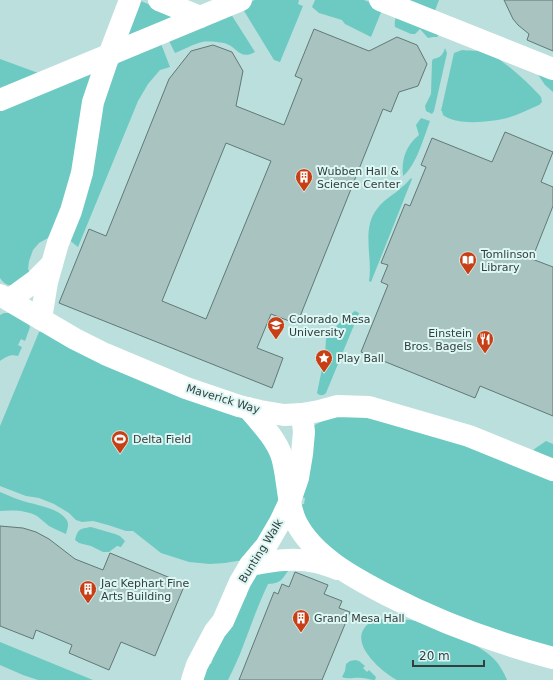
<svg xmlns="http://www.w3.org/2000/svg" width="553" height="680" viewBox="0 0 553 680" font-family="'DejaVu Sans',sans-serif">
  <rect width="100%" height="100%" fill="#cfe9e6"/>
  <rect fill="#bbdfdc" x="0" y="0" width="553" height="680"/>
  <g fill="#6dcac2">
    <path d="M138,0L178,16L122,40Z"/>
    <path d="M255,0H299L298,4L303,6L280,62L274,60L241,6Z"/>
    <path d="M315,0H364L380,6L382,10L371,37L345,24L342,20L319,13L312,7Z"/>
    <path d="M401,0H439L434,13Z"/>
    <path d="M229,11L255,52C239,61 237,46 224,43C218,42 208,41 202,42C193,44 183,50 175,53L167,37Z"/>
    <path d="M398,14L442,31L437,37H433L428,38L420,29L415,34H411L395,27C394,22 395,18 398,14Z"/>
    <path d="M160,41L170,67L160,70L148,84L138,101L78,247L68,239L100,105L113,69L128,53Z"/>
    <path d="M445,48L447,53L434,111L432,114L426,111L425,106L431,94L432,61L433,59C440,58 443,55 445,48Z"/>
    <path d="M462,50C469,51 477,50 484,52C499,55 531,85 541,97L542,102L539,105C529,109 518,115 507,118C492,122 456,126 443,115L442,111H441L454,53Z"/>
    <path d="M0,59L41,74L0,91Z"/>
    <path d="M94,68L66,203L48,238L39,243L33,250L29,261L28,269L30,273C19,281 10,293 0,278V108Z"/>
    <path d="M537,73L553,75V92L545,85Z"/>
    <path d="M421,118L430,121C424,137 416,166 403,176C401,160 406,145 419,135L416,125Z"/>
    <path d="M411,178L412,179L371,282L369,281C373,258 361,229 377,209C384,199 394,195 402,187C405,185 408,181 411,178Z"/>
    <path d="M355,311L359,313L326,393C323,396 320,396 317,393L325,354L326,339L330,332L343,320Z"/>
    <path d="M4,313H9L29,325L30,327L25,341L21,339L18,345L22,347L18,356C10,354 6,357 0,361V315Z"/>
    <path d="M42,331L245,417L267,439L284,505L243,560L225,563L210,564L189,562L161,553L133,531H126L108,525L93,521L82,522L76,520L69,513L54,504L39,498L26,496L0,486V426L39,332Z"/>
    <path d="M351,414L461,442L553,479V648L510,634L461,617L417,599L378,580L322,545L298,505L304,504L305,498L298,497L313,426L328,418Z"/>
    <path d="M546,441L553,444V459L533,450Z"/>
    <path d="M0,492C8,495 16,499 23,501C36,505 58,508 66,519C70,524 67,529 66,534C60,531 54,529 49,526C45,523 41,519 37,516C26,510 12,510 0,511Z"/>
    <path d="M91,527L115,534L120,536L125,541L121,547L117,546L109,552H103L91,546L79,543L75,540C78,529 79,529 91,527Z"/>
    <path d="M291,568C281,578 284,583 268,584C257,607 249,631 240,654C236,663 232,672 228,680H196L206,663L211,664L213,659L208,657L240,597L245,598L247,594L242,592L251,572Z"/>
    <path d="M377,619C388,620 400,619 411,620C435,624 477,642 494,659C500,665 504,673 507,680H397C382,672 349,644 366,626C368,623 374,621 377,619Z"/>
    <path d="M0,642L93,680H38L23,675L0,665Z"/>
    <path d="M355,660L359,661L365,666L363,668L367,672L369,670L376,677L375,680C370,680 366,678 362,678C353,677 350,680 342,677L345,671L346,664L350,661Z"/>
  </g>
  <g fill="#a9c3c0" stroke="#617977" fill-rule="evenodd">
    <path d="M504,0H553V51L527,40L529,34L518,25L513,19Z"/>
    <path d="M314,29L369,51L397,37L417,45L427,64L418,86L399,92L391,112L383,109L297,324L271,314L257,348L283,358L272,388L59,303L89,229L106,236L169,79L191,51L213,45L232,52L243,71L236,106L284,125L302,79L295,76ZM226,143L271,161L206,319L162,301Z"/>
    <path d="M505,132L553,152L541,182L553,187V206L532,259L553,267V416L480,386L475,398L361,352L388,285L381,282L388,265L381,263L405,204L410,206L426,167L421,165L432,138L492,162Z"/>
    <path d="M0,526L23,528L36,532L49,539L75,559L103,570L110,553L185,584L155,656L121,642L109,670L69,653L72,645L36,630L33,639L0,626Z"/>
    <path d="M295,572L328,585L324,594L342,601L339,608L350,612L322,680H239L274,592L278,594L282,584L289,587Z"/>
  </g>
  <g fill="none" stroke-linecap="round" stroke-linejoin="round">
    <g stroke="#fff" stroke-width="22">
      <path d="M159,0L200,17"/>
      <path d="M380,0L553,69"/>
      <path d="M0,100L241,0"/>
      <path d="M0,295L75,339L105,354L186,388L239,406L260,411L284,415L302,414L319,411L337,406L369,407L469,436L553,470"/>
      <path d="M9,300L35,281L52,264"/>
      <path d="M41,319L47,282L58,243L71,211L82,173L93,102L109,55L130,0"/>
      <path d="M248,408C260,422 277,440 282,457C288,477 287,503 296,522C313,556 354,578 387,595C439,622 496,643 553,658"/>
      <path d="M250,565C272,561 294,557 316,562C323,564 330,566 337,569"/>
      <path d="M192,680L197,665L215,631L223,621L240,582L250,565L266,546L280,522L290,501L298,478L302,454L304,432L302,414"/>
    </g>
  </g>
  <defs>
    <g id="building-pin" transform="scale(0.9)"><path d="M0 17L-7.5 6A9.5 9.5 0 1 1 7.5 6Z" fill="#c83f15" stroke="#dcf7f4"/><path d="M-4-6H4V6H1V3H-1V6H-4ZM-2.5-4.3h1.7v1.8h-1.7ZM.8-4.3h1.7v1.8H.8ZM-2.5-1h1.7V.8h-1.7ZM.8-1h1.7V.8H.8Z" fill="#fff"/></g>
    <g id="library-pin" transform="scale(0.9)"><path d="M0 17L-7.5 6A9.5 9.5 0 1 1 7.5 6Z" fill="#c83f15" stroke="#dcf7f4"/><path d="M-6-4Q-3-5.5-.7-3.5V5Q-3 3-6 4ZM6-4Q3-5.5 .7-3.5V5Q3 3 6 4Z" fill="#fff"/></g>
    <g id="university-pin" transform="scale(0.9)"><path d="M0 17L-7.5 6A9.5 9.5 0 1 1 7.5 6Z" fill="#c83f15" stroke="#dcf7f4"/><path d="M0-5L7-2L0 1L-7-2ZM-4 1L0 2.5L4 1V4Q0 6-4 4Z" fill="#fff"/></g>
    <g id="restaurant-pin" transform="scale(0.9)"><path d="M0 17L-7.5 6A9.5 9.5 0 1 1 7.5 6Z" fill="#c83f15" stroke="#dcf7f4"/><path d="M-5-6h1v4h1v-4h1v4h1v-4h1v5L-1.5 .5V6h-2V.5L-5-1ZM5-6V6H3V1.5H1.5Q1.5-4 5-6Z" fill="#fff"/></g>
    <g id="sight-pin" transform="scale(0.9)"><path d="M0 17L-7.5 6A9.5 9.5 0 1 1 7.5 6Z" fill="#c83f15" stroke="#dcf7f4"/><path d="M0-6L1.8-2.2L6-1.7L2.9 1.2L3.7 5.4L0 3.3L-3.7 5.4L-2.9 1.2L-6-1.7L-1.8-2.2Z" fill="#fff"/></g>
    <g id="stadium-pin" transform="scale(0.9)"><path d="M0 17L-7.5 6A9.5 9.5 0 1 1 7.5 6Z" fill="#c83f15" stroke="#dcf7f4"/><path d="M0-5a6.5 5 0 1 0 0 10a6.5 5 0 1 0 0-10ZM-3.5-1.8h7v3.6h-7Z" fill="#fff"/></g>
  </defs>
  <g fill-rule="evenodd">
    <use href="#building-pin" x="304" y="177"/>
    <use href="#library-pin" x="468" y="260"/>
    <use href="#university-pin" x="276" y="325"/>
    <use href="#restaurant-pin" x="485" y="339"/>
    <use href="#sight-pin" x="324" y="358"/>
    <use href="#stadium-pin" x="120" y="439"/>
    <use href="#building-pin" x="88" y="589"/>
    <use href="#building-pin" x="301" y="618"/>
  </g>
  <g text-anchor="middle" dominant-baseline="central" stroke-width="4" stroke-linejoin="round" paint-order="stroke">
    <g font-size="11" fill="#333e3d" stroke="#dcf7f4" text-anchor="start">
      <text x="317" y="171">Wubben Hall &amp;<tspan x="317" dy="13">Science Center</tspan></text>
      <text x="481" y="254">Tomlinson<tspan x="481" dy="13">Library</tspan></text>
      <text x="289" y="319">Colorado Mesa<tspan x="289" dy="13">University</tspan></text>
      <text x="472" y="333" text-anchor="end">Einstein<tspan x="472" dy="13">Bros. Bagels</tspan></text>
      <text x="337" y="358">Play Ball</text>
      <text x="133" y="439">Delta Field</text>
      <text x="101" y="583">Jac Kephart Fine<tspan x="101" dy="13">Arts Building</tspan></text>
      <text x="314" y="618">Grand Mesa Hall</text>
    </g>
    <g font-size="11" fill="#333e3d" stroke="#dcf7f4">
      <text transform="translate(223 399) rotate(17)">Maverick Way</text>
      <text transform="translate(261 551) rotate(-58)">Bunting Walk</text>
    </g>
  </g>
  <path d="M413 660v6h71v-6" fill="none" stroke="#333e3d" stroke-width="2"/>
  <text x="419" y="660" font-size="12" fill="#333e3d" stroke="#dcf7f4" stroke-width="3" paint-order="stroke">20 m</text>
</svg>
